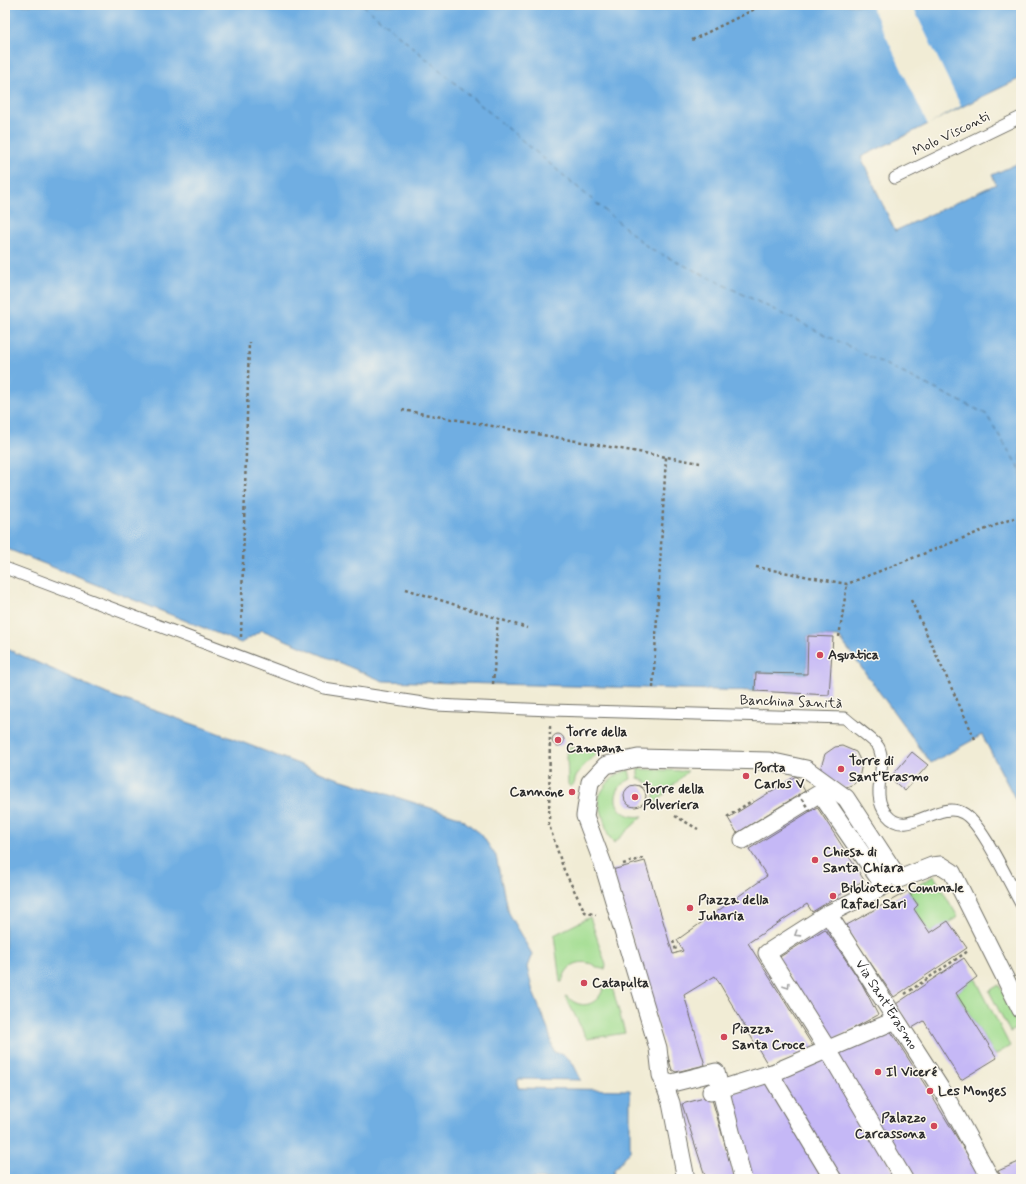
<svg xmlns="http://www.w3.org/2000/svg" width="1026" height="1184" viewBox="0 0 1026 1184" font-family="Mynerve,sans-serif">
  <rect width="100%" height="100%" fill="#fbf7ec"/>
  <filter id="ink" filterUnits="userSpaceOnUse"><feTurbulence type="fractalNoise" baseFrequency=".025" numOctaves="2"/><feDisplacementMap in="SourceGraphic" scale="8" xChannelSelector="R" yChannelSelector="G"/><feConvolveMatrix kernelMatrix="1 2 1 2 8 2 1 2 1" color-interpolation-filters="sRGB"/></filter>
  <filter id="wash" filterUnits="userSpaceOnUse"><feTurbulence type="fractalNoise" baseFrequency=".012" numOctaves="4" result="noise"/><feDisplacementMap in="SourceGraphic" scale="16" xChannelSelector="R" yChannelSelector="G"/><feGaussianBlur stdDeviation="0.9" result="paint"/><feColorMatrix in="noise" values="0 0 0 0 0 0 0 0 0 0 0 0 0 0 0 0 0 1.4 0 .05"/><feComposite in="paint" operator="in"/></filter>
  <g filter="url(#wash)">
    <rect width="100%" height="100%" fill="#f1ecd5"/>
    <g fill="#a1dd90" stroke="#66845e">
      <path d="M569,748H596L597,754C587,762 576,771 574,784L570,787L568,784L567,754Z"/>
      <path d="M638,769L688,771L652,806C658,793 651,782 638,778Z"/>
      <path d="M629,770L631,779C605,790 615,821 643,816L614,843L608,835L598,799C604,785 613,774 629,770Z"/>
      <path d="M934,876L958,917L930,933L914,909L918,905L908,891Z"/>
      <path d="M590,917L606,965L605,969C598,970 595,964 588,963C574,960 565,969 562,982H560L554,935Z"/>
      <path d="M975,978L1010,1046L995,1055L956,993Z"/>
      <path d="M611,983L625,1033L587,1039L565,996C569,997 571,1001 576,1003C590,1009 602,998 604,985Z"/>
      <path d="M999,985L1021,1026L1010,1032L989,991Z"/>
    </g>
    <g fill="#6faee2" stroke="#4d6c86">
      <path d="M5,5H1021V78C967,103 915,132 861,157L895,231L996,184L992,175L1021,162V810L982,735L931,763L839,637L808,636L807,674L756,673L755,691L383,681L262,630L241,643L5,548Z"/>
      <path d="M5,648L107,694L210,730L330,776L459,817L481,834L496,856L508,913L532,954L527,967L533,992L548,1029L554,1052C572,1056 573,1064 581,1080L518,1079V1088L630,1090V1151L614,1170L612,1179H5Z"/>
    </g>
    <path fill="#f1ecd5" d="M871,5H912L961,106L928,125Z"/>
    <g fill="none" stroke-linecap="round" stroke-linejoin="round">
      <path stroke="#43596b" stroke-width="1" stroke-dasharray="5 4" stroke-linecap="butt" d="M363,5L649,248L986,414L1021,471"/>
    </g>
    <g id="blocks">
      <g fill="#c5b8f6">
        <path d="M808,636L833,637L829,695L755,691L756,673L807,674Z"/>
        <circle cx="558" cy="740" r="6"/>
        <path d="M842,746L856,752L862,764L859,778L854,784L844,788L821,773V767L825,754L835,747Z"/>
        <path d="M912,752L928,765L905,791L890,778Z"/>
        <path d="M796,776L805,791L737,833L728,818Z"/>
        <circle cx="635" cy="796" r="11"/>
        <path d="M817,807L864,880L812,912L807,904L748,943L814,1048L768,1065L715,976L684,995L705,1065L676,1072L672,1070L612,870L645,861L673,954L683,951L677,940L767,876L749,849Z"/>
        <path d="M908,891L918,905L914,909L930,933L948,921L967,948L894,997L845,926Z"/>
        <path d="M825,929L862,984L878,1015L830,1041L778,958Z"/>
        <path d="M964,958L977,977L956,993L997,1058L961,1080L924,1021L912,1028L896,1004Z"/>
        <path d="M890,1030L927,1088L982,1179H910L836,1054Z"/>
        <path d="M826,1058L898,1179H842L809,1130L778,1077Z"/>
        <path d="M770,1080L826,1179H750L727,1095Z"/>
        <path d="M711,1096L735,1179H706L682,1104Z"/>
        <path d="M1021,1161V1179H1003L998,1171Z"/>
      </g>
    </g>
  </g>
  <g filter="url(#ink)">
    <use href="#blocks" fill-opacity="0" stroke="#706f66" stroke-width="1"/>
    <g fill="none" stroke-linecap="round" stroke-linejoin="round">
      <g stroke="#706f66" stroke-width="13">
        <g id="service">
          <path d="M895,178L1021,117"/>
          <path d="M5,568L324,688L436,705L550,710L845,718C851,724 877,742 879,748C888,769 869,794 887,815C907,840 938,799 963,813C982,823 1009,883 1021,904"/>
        </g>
      </g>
      <g stroke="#706f66" stroke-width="19">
        <g id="pedestrian">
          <path d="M743,840L820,793L884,886L828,914L767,953L828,1050L904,1179"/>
          <path id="s1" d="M828,914L946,1097L991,1179"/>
          <path d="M770,1074L833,1179"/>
          <path d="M664,1085L716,1072L743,1179"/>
          <path d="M711,1092L775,1072L896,1020"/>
          <path d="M686,1179L671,1103L661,1075L658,1048L603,864L585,816L590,782L606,765L638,758L769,761L806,769L846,798L899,879L932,866L941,865L952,872L1021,1010"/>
        </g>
      </g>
      <g stroke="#706f66" stroke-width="2.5" stroke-dasharray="3 3" stroke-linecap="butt">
        <path d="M692,40L763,5"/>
        <path d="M402,410L700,463"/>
        <path d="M756,567L847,584L1014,518"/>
        <path d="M406,589L527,628"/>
        <path d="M911,600L975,739"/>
        <path d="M241,637L249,342"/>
        <path d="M839,637L847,584"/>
        <path d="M493,684L498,618"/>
        <path d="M653,688L666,457"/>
        <path d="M550,726L549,825L564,870L585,912L596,915"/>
        <path d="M675,816L698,829"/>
        <path d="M727,817L753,800"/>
        <path d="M623,864L644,858"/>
        <path d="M673,941L677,953"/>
        <path d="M905,994L968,951"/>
      </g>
      <use href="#service" stroke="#fff" stroke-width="11"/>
      <use href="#pedestrian" stroke="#fff" stroke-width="17"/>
      <path stroke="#706f66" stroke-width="2.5" stroke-dasharray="3 3" stroke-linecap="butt" d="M798,794L810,811"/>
    </g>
    <defs><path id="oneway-chevron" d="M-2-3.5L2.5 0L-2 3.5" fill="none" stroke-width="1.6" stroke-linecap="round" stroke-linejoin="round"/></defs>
    <g stroke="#a0a0a0">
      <use href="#oneway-chevron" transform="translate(797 934) rotate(148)"/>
      <use href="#oneway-chevron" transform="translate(787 986) rotate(58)"/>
    </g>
  </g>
  <g fill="#d1495b" stroke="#fbf7ec" stroke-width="1.5">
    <circle cx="820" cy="655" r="4"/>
    <circle cx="558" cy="740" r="4"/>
    <circle cx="841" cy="769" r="4"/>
    <circle cx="746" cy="776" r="4"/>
    <circle cx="572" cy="792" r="4"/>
    <circle cx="635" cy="797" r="4"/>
    <circle cx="815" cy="860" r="4"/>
    <circle cx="833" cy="896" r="4"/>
    <circle cx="690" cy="908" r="4"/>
    <circle cx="584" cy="983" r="4"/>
    <circle cx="724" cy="1037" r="4"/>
    <circle cx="878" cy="1072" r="4"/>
    <circle cx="930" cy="1091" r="4"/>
    <circle cx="934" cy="1126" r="4"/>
  </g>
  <g text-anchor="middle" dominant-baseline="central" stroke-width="3" stroke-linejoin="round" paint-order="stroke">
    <g font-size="14" fill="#2b2b2b" stroke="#fbf7ec">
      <text transform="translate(951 134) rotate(-26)">Molo Visconti</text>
      <text transform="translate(791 702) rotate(2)">Banchina Sanità</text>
      <text stroke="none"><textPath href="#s1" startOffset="108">Via Sant'Erasmo</textPath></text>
    </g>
    <g font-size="14" font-weight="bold" fill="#2b2b2b" stroke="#fbf7ec" text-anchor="start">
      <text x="828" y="655">Aquatica</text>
      <text x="566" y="732">Torre della<tspan x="566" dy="16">Campana</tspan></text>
      <text x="849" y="761">Torre di<tspan x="849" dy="16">Sant'Erasmo</tspan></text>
      <text x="754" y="768">Porta<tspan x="754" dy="16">Carlos V</tspan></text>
      <text x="643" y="789">Torre della<tspan x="643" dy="16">Polveriera</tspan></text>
      <text x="564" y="792" text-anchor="end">Cannone</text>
      <text x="823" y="852">Chiesa di<tspan x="823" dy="16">Santa Chiara</tspan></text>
      <text x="841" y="888">Biblioteca Comunale<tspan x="841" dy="16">Rafael Sari</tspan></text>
      <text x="698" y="900">Piazza della<tspan x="698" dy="16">Juharia</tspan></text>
      <text x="592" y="983">Catapulta</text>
      <text x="732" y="1029">Piazza<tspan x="732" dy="16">Santa Croce</tspan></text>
      <text x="886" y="1072">Il Viceré</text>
      <text x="938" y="1091">Les Monges</text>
      <text x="926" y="1118" text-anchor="end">Palazzo<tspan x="926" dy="16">Carcassona</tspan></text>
    </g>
  </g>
  <rect width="1026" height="1184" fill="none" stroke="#fbf7ec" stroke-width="20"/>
</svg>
